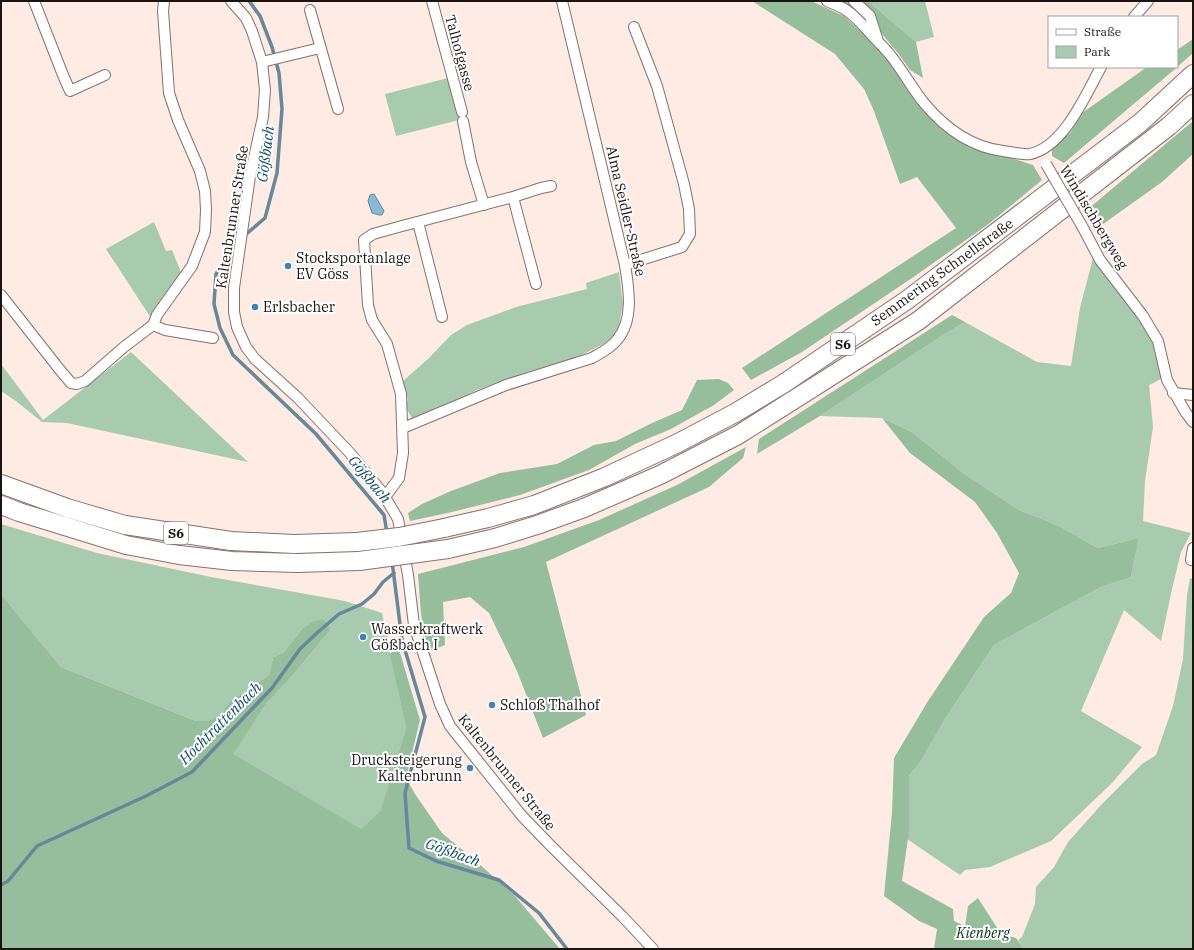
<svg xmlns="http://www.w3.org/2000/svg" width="1194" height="950" viewBox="0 0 1194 950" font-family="'IBM Plex Serif',serif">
  <rect width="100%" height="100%" fill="#feebe4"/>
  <g fill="#a8caae">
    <path d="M868,1H925L934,37L916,42Z"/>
    <path d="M448,78L459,120L396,136L385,94Z"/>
    <path d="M154,222L166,251L172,250L182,275L151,318L106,249Z"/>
    <path d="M1093,258L1135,312L1152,338L1158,358L1161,379L1149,385L1153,427L1145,481L1143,521L1191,533L1181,552L1172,589L1161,641L1124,610L1081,711L1142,747L1113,782L1051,841L990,867L965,870L960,875L907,839L909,831V776L921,761L945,719L994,645L1099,588L1131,577L1139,538L1098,548L1057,525L1019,510L963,473L912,432L882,418L820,416L937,339L965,322L1037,362L1071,366L1080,308Z"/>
    <path d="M619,272L623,304L618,330L607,342L578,357L523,373L477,390L433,411L413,419C409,413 404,408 408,400L403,381L428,359L451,335L467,325L516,307L587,289L586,283Z"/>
    <path d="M131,352L248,462L67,423L42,422L16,401L1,391V364L43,420Z"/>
    <path d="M1,524L97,553L211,577L345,601L382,613L406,728L380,813L361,830L232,754L266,704L292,676L331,629H302L283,653L273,657L269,675L230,701L221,714L208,721H196L61,667L1,594Z"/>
    <path d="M1190,578L1193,579V949H1024L1018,940L1022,937L1035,904L1036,887L1054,867L1068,842L1102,804L1142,764L1156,755L1173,706L1183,659L1187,595Z"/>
  </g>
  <g fill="#96be9d">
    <path d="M752,1H811L844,16L868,38L893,65L920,105L940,128L964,144L983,151L999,154L1033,165L1042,180L990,223L915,276L802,352L751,380L742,368L956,228L917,177L900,184L874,111L864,89L835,54Z"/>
    <path d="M841,1H868L916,42L923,78L910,70L898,53L882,34L876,25L866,23L846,4Z"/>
    <path d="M1193,39V53L1175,69L1064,163L1052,156V148L1070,133L1082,113L1147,67H1177V50Z"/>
    <path d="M1193,121V154L1162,182L1099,227L1088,209Z"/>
    <path d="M952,315L965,322L937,339L820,416L757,454L759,439Z"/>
    <path d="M719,379L728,383L734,390L714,405L671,429L635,444L589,470L520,495L452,512L410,521L408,513L422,504L451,491L500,473L557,464L594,445L616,441L650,424L682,410L697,380Z"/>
    <path d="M882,418L912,432L963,473L1019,510L1057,525L1098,548L1139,538L1131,577L1099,588L994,645L945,719L921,761L909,776V831L902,881L953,909L954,921L965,926L968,906L978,898L1001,934L1016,938L1024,949H934L937,929L919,921L884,896L892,812L894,758L928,701L984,617L1011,593L1019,573L997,533L975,502L910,453Z"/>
    <path d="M746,447L743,458L709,487L546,562L586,715L543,738L517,671L489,613L470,597L443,602L445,645L428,652L421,614L418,574L524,547L599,520L677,485Z"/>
    <path d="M1,594L61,667L196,721H208L221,714L230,701L269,675L273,657L283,653L302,629L313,622L323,619L331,629L292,676L266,704L233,754L361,829L380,812L406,728L390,654L398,646L420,720L406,778L415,794L442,833L477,862L515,896L560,949H1Z"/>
  </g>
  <path fill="#89b9d4" stroke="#688799" d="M374,194L384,211L382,215H379L372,213L368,201L370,195Z"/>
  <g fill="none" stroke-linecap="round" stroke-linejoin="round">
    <g stroke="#688799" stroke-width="3.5">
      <path d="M244,236L265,218L277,173L282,109L279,73L272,47L260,16L249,1"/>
      <path d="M238,241L233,244L216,274L214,304L220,328L233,355L316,434L384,515L387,533"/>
      <path d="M392,561L402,640L425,717L405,793L409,848L436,861L499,880L539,913L567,949"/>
      <path d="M1,885L8,881L37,846L146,796L192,772L272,688L300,649L318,632L339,614L362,604L374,594L383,582L394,573"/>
    </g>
    <g stroke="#86726a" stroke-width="12">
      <g id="minor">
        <path d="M34,1L63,75L70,91L105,75"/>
        <path d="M231,1L246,18L252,31L262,62L265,90L263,117L250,176L234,288V312L237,327L241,336L246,347L255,359L298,398L350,453L382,492L398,519L408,575L414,625L440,704L450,726L522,816L551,846L623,917L653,949"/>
        <path d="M432,1L462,112"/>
        <path d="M827,1C833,4 840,6 846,10C855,16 863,25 870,33C877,41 885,48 891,56C903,71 912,88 924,103C944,127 971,147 1003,151C1011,152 1022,155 1030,154C1064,147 1086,94 1101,67"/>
        <path d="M854,1L870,16L877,38"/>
        <path d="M310,10L338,109"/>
        <path d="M1134,17L1148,1"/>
        <path d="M262,62L320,48"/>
        <path d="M463,121L471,162L484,205"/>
        <path d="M513,197L536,284"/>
        <path d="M418,222L442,317"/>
        <path d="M1082,226L1100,260L1143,316L1158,341L1167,380L1186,413L1193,422"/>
        <path d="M625,265L682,247L690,234L689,209L684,184L657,86L634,27"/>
        <path d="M1,295L60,370L71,383L77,384L85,381L124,347L153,325L165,330L213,338"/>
        <path d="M153,325L157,315L192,266L205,232L206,210L205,191L200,171L178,120L169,93L163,11L164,1"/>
        <path d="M1173,393L1193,395"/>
        <path d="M403,428L506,385L592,358C601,353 611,348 617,340C634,320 629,289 625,265L562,1"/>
        <path d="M385,497L399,478L403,453L401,394L387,344L372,320L368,305L364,240L373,234L402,226L513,197L541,188L551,186"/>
        <path d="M1191,560L1193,548"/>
      </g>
    </g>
    <g stroke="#86726a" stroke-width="20">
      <g id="motorway">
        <path d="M1,484L67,508L125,525L231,541L294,544L357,542"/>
        <path d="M1,505L19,512L126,545L179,555L232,561L297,563L359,561"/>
        <path d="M444,528L488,518L534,505L605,477L678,443L735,413L783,384L907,300L1140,123L1193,74"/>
        <path d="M448,549L495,538L537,525L584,508L660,475L738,435L918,321L1169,126L1193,104"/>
      </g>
    </g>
    <use href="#minor" stroke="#fff" stroke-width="10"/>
    <use href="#motorway" stroke="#fff" stroke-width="18"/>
    <g stroke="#86726a" stroke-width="12" stroke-linecap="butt">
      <path id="minor-bridge" d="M1046,164L1082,226"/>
    </g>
    <g stroke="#86726a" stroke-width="20" stroke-linecap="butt">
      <g id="motorway-bridge">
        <path d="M357,542L399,537L444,528"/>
        <path d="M359,561L448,549"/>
      </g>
    </g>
    <use href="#minor-bridge" stroke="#fff" stroke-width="10"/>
    <use href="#motorway-bridge" stroke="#fff" stroke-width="18"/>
  </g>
  <g fill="#3b83b8" stroke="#fff" stroke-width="1.5">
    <circle cx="288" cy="266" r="4"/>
    <circle cx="255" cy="307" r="4"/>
    <circle cx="363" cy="637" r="4"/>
    <circle cx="492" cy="705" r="4"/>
    <circle cx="470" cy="768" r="4"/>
  </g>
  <g text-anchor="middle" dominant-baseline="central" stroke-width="4" stroke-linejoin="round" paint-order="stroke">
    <g fill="#fff" stroke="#5f5a58" stroke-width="1">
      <rect x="831" y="333" width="24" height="22" rx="3"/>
      <rect x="164" y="522" width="24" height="22" rx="3"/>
    </g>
    <g font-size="13" font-weight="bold" fill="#1b1310">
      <text x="843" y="344">S6</text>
      <text x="176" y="533">S6</text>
    </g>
    <g font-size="14" fill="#1b1310" stroke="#fff">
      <text transform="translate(460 53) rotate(75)">Talhofgasse</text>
      <text transform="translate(626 211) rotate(77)">Alma Seidler-Straße</text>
      <text transform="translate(232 217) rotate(-81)">Kaltenbrunner Straße</text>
      <text transform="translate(1094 217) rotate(59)">Windischbergweg</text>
      <text transform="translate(942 272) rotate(-36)">Semmering Schnellstraße</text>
      <text transform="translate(507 772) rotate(51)">Kaltenbrunner Straße</text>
    </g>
    <g font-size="14" fill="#1b1310" stroke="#fff" text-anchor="start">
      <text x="296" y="258">Stocksportanlage<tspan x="296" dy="16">EV Göss</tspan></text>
      <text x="263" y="307">Erlsbacher</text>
      <text x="371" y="629">Wasserkraftwerk<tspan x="371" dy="16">Gößbach I</tspan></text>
      <text x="500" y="705">Schloß Thalhof</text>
      <text x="462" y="760" text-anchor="end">Drucksteigerung<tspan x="462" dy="16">Kaltenbrunn</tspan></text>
    </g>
    <g font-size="14" font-style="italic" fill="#043515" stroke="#fff">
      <text x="983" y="933">Kienberg</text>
    </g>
    <g font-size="15" font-style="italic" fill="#0c4c67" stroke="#fff">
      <text transform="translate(265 154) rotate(-83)">Gößbach</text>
      <text transform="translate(370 479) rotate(50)">Gößbach</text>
      <text transform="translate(220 723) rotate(-45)">Hochtrattenbach</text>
      <text transform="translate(453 852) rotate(20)">Gößbach</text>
    </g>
  </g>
  <rect width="1194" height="950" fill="none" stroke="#1b1310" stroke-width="4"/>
  <rect x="1048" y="16" width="130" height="52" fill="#ffffff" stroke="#a4a19f"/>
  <rect x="1056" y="29" width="20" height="6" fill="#ffffff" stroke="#a4a19f"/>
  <text x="1084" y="36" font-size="12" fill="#1b1310">Straße</text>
  <rect x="1056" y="46" width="20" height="12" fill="#a8caae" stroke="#a4a19f"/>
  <text x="1084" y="56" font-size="12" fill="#1b1310">Park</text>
</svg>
